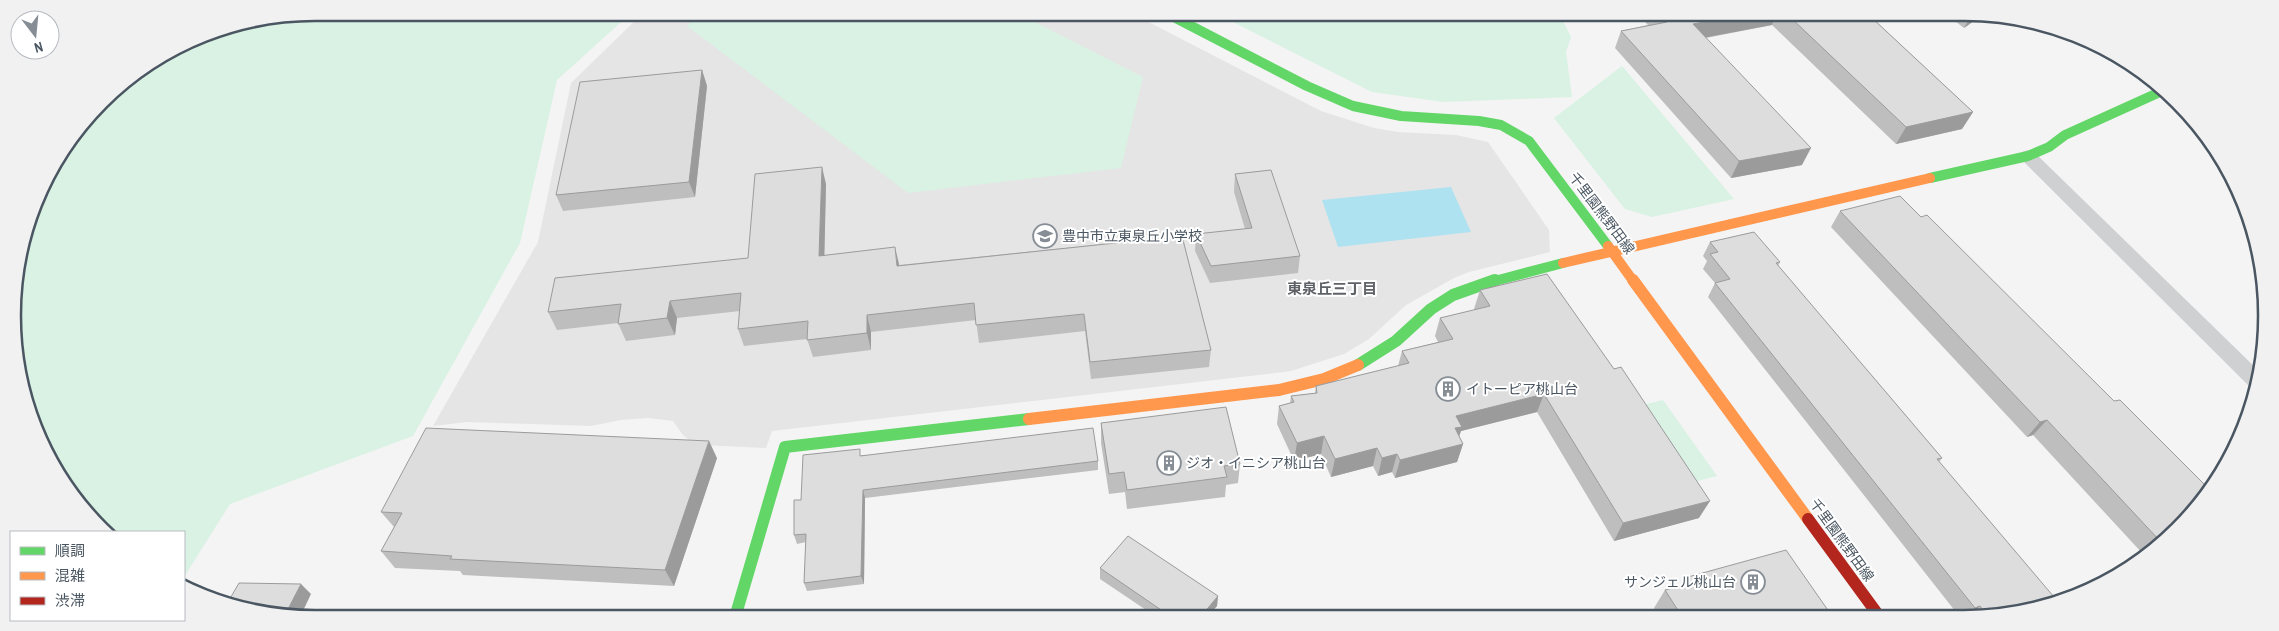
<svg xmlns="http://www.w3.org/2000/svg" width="2279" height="631" viewBox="0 0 2279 631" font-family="'Archivo Narrow','Noto Sans JP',sans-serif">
  <rect width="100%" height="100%" fill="#f4f4f4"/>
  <path fill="#e6e5e6" d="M642,14L1135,15L1321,111L1374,128L1398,132L1456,135L1488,142L1549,230L1550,252L1469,272L1454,278L1406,305L1369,339L1344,354L1291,371L1267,374L772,431L766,448L702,445L690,441L682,434L673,421L649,418L621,420L591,426L467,422L433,426L538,242L571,83Z"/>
  <g fill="#d9f2e3">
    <path d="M316,13L630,14L557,80L520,243L413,436L230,504L184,577V532H112L75,500L28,413L13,295L44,181L116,88L200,35Z"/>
    <path d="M698,14L1021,15L1143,77L1121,168L908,193L687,26Z"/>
    <path d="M1221,16L1561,17L1571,37L1566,52L1572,97L1444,102L1372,92Z"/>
    <path d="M1622,66L1734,199L1652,217L1625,209L1554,118Z"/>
    <path d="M1663,400L1717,476L1686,484L1634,407Z"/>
  </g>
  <path fill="#aee2f0" d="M1451,187L1471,232L1338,247L1322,200Z"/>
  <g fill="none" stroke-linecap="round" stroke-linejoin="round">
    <path fill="#ced0d2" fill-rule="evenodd" d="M2028,150L2034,152L2261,373L2255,390L2251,388L2022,160L2020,156L2022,152Z"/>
    <g stroke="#63d668" stroke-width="10">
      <path d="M1170,15L1307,86L1353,106L1401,116L1479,121L1501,125L1529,141L1608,246"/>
      <path d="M1930,178L2028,156L2049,147L2065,135L2160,92"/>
      <path d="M1491,282L1563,263"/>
    </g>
    <g stroke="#63d668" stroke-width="12">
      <path d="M1358,365L1396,341L1431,309L1453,295L1495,280"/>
      <path d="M736,614L785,447L1029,419"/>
    </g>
    <g stroke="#ff974d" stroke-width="10">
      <path d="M1608,246L1634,282"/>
      <path d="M1563,263L1930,178"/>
    </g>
    <g stroke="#ff974d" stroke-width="12">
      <path d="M1633,280L1808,519"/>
      <path d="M1029,419L1279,390L1324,379L1358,365"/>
    </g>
    <path stroke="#b3261e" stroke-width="12" d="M1808,519L1879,616"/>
  </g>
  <g fill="#bebebf">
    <path d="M1640,17L1872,18L1973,112L1962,129L1896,144L1772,25L1706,38L1802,165L1731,178L1615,48L1621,31L1648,25Z"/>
    <path d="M1951,18H1978L1964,28Z"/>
    <path d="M702,70L707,86L695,197L563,211L556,195Z"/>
    <path d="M1235,174L1300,256L1298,273L1210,283L1195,251L1196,234L1245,229L1234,192Z"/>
    <path d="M826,184L824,255L899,265L1182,236L1211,350L1209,367L1091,379L1085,331L979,343L976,320L871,332V350L813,357L807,339L744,346L738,329L740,311L677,318L675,335L626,341L618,323L557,330L548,312L748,258Z"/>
    <path d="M1840,211L1921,217L2114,401L2178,530L2143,554L2033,435L2027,437L1831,227Z"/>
    <path d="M1710,242L1780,262L1778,266L1942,458L1939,462L2003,616H1959L1708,297L1715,283L1703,269L1707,261L1703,256Z"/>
    <path d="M1480,290L1699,518L1614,541L1537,412L1461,431L1459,436L1463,444L1457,462L1395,478L1392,472L1378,476L1373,466L1331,477L1321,454L1294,461L1277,424L1279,406L1290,403L1291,396L1315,393L1316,386L1398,366L1402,351L1438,342L1435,336L1440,318L1475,310L1474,309Z"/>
    <path d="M1101,423L1240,464L1238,483L1226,485L1225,497L1127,509L1125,492L1109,494L1101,443Z"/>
    <path d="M862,455L1098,461V470L865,498L864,584L807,591L804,583L806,542L797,544L794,535L801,500Z"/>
    <path d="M717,458L674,586L463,575L460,571L395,568L381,551L394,527L381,512Z"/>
    <path d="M1100,568L1218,596L1217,606L1210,614H1152L1100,579Z"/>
    <path d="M1688,577L1832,616L1658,615L1654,608L1665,590L1683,585Z"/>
  </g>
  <g fill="#9b9b9b">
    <path d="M1730,17H1775L1772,25L1686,41L1693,24Z"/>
    <path d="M1970,18H1978L1964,28Z"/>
    <path d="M702,70L707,86L695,197L689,182Z"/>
    <path d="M1973,112L1962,129L1896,144L1906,127Z"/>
    <path d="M1811,148L1802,165L1731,178L1739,161Z"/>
    <path d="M822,167L826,184L824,273L819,256Z"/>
    <path d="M895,247L899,264L900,283L897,266Z"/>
    <path d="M670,301L677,318L675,335L667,318Z"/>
    <path d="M867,315L871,332V350L867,333Z"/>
    <path d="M1544,394L1537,412L1461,431L1456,445L1449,446L1456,416Z"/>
    <path d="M2047,420L2033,435L2027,437L2040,422Z"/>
    <path d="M1324,436L1321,454L1294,461L1297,443Z"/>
    <path d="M709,441L717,458L674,586L665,570Z"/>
    <path d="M1463,444L1457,462L1395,478L1400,460Z"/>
    <path d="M1377,448L1373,466L1331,477L1335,459Z"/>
    <path d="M1397,454L1392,472L1378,476L1382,458Z"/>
    <path d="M863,490L865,498L864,584L861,576Z"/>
    <path d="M1710,501L1699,518L1614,541L1623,523Z"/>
    <path d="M301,584L311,594L302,613H286Z"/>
    <path d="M1218,596L1217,606L1210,614H1203Z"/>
    <path d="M1980,606L1970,616H1967L1975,608Z"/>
  </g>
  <g fill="#ddddde" stroke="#9b9b9b">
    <path d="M1663,17H1730L1693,24L1811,148L1739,161L1621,31L1667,22Z"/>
    <path d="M1790,17L1872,18L1973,112L1906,127Z"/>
    <path d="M702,70L689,182L556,195L580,82Z"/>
    <path d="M822,167L819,256L895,247L897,266L1182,236L1211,350L1090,362L1084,314L976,325L974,303L867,315V333L807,340L808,321L738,329L741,293L670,301L667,318L618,324L621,304L548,312L555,278L748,258L755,174Z"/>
    <path d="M1271,170L1300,256L1211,266L1196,234L1252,228L1235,174Z"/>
    <path d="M1900,196L1921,217L1927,215L2114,401L2120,400L2209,489L2178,530L2161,542L2047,420L2040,422L1840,211Z"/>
    <path d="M1754,232L1780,262L1776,263L1942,458L1937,459L2054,597L2061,595L2063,598L2003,616H1988L1980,606L1975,608L1715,283L1730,279L1710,254L1718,252L1710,242Z"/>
    <path d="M1547,274L1614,369L1621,367L1710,501L1623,523L1544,394L1456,416L1462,427L1455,428L1463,444L1400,460L1397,454L1382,458L1377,448L1335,459L1324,436L1297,443L1279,406L1294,402L1291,396L1317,393L1316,386L1409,363L1402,351L1453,339L1440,318L1490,306L1480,290Z"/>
    <path d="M1226,407L1240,464L1224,466L1227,477L1127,490L1124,472L1109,474L1101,423Z"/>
    <path d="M426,428L709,441L665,570L450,559L452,556L381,551L402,513L381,512Z"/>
    <path d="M1093,428L1098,461L863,490L861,576L804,583L806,534L794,535V500H801L803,455L860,449V456Z"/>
    <path d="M1128,536L1218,596L1203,614H1167L1100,568Z"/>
    <path d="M1786,550L1832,616L1712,615V614L1707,615H1681L1665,590L1691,583L1688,577Z"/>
    <path d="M239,583L301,584L286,613H257L228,602Z"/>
  </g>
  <defs>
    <g id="school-ring" transform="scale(1.25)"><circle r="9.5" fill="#fff" stroke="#868d94" stroke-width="1.5"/><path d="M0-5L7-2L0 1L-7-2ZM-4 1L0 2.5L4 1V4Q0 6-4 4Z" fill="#868d94"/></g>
    <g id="building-ring" transform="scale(1.25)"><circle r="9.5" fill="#fff" stroke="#868d94" stroke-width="1.5"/><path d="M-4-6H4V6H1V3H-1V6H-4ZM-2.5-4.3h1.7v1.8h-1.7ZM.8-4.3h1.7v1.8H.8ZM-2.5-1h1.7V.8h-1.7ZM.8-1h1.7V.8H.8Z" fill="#868d94"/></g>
  </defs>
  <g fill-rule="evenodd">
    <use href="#school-ring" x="1045" y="236"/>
    <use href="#building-ring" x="1448" y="389"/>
    <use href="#building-ring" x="1169" y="463"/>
    <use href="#building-ring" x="1753" y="582"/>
  </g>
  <g text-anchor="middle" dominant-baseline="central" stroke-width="4" stroke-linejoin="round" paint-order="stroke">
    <g font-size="14" fill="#4a5661" stroke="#fff">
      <text transform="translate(1602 213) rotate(53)">千里園熊野田線</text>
      <text transform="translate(1842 540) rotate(54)">千里園熊野田線</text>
    </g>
    <g font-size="14" fill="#4a5661" stroke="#fff" text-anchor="start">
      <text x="1062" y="236">豊中市立東泉丘小学校</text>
      <text x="1466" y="389">イトーピア桃山台</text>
      <text x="1186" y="463">ジオ・イニシア桃山台</text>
      <text x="1736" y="582" text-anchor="end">サンジェル桃山台</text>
    </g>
    <g font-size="15" font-weight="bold" fill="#5f6368" stroke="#fff">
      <text x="1332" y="288">東泉丘三丁目</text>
    </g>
  </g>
  <path d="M0 0H2279V631H0ZM315 21H1964A294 294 0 0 1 2258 315V316A294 294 0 0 1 1964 610H315A294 294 0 0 1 21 316V315A294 294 0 0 1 315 21Z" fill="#f1f1f2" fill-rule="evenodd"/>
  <path fill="none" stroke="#4a5661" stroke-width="2.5" d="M315 21H1964A294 294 0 0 1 2258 315V316A294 294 0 0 1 1964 610H315A294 294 0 0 1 21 316V315A294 294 0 0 1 315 21Z"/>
  <rect x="10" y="531" width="175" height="90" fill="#ffffff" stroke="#b7bbc0"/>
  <rect x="20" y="547" width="25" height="8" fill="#63d668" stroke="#b7bbc0"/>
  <text x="55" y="556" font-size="15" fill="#4a5661">順調</text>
  <rect x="20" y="572" width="25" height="8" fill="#ff974d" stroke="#b7bbc0"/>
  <text x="55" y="581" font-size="15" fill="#4a5661">混雑</text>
  <rect x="20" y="597" width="25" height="8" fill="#b3261e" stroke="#b7bbc0"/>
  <text x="55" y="606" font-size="15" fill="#4a5661">渋滞</text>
  <g transform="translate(35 35) rotate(164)"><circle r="24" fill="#ffffff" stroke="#b7bbc0"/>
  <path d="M0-4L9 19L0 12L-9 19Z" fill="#868d94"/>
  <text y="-8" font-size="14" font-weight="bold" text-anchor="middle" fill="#4a5661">N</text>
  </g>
</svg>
